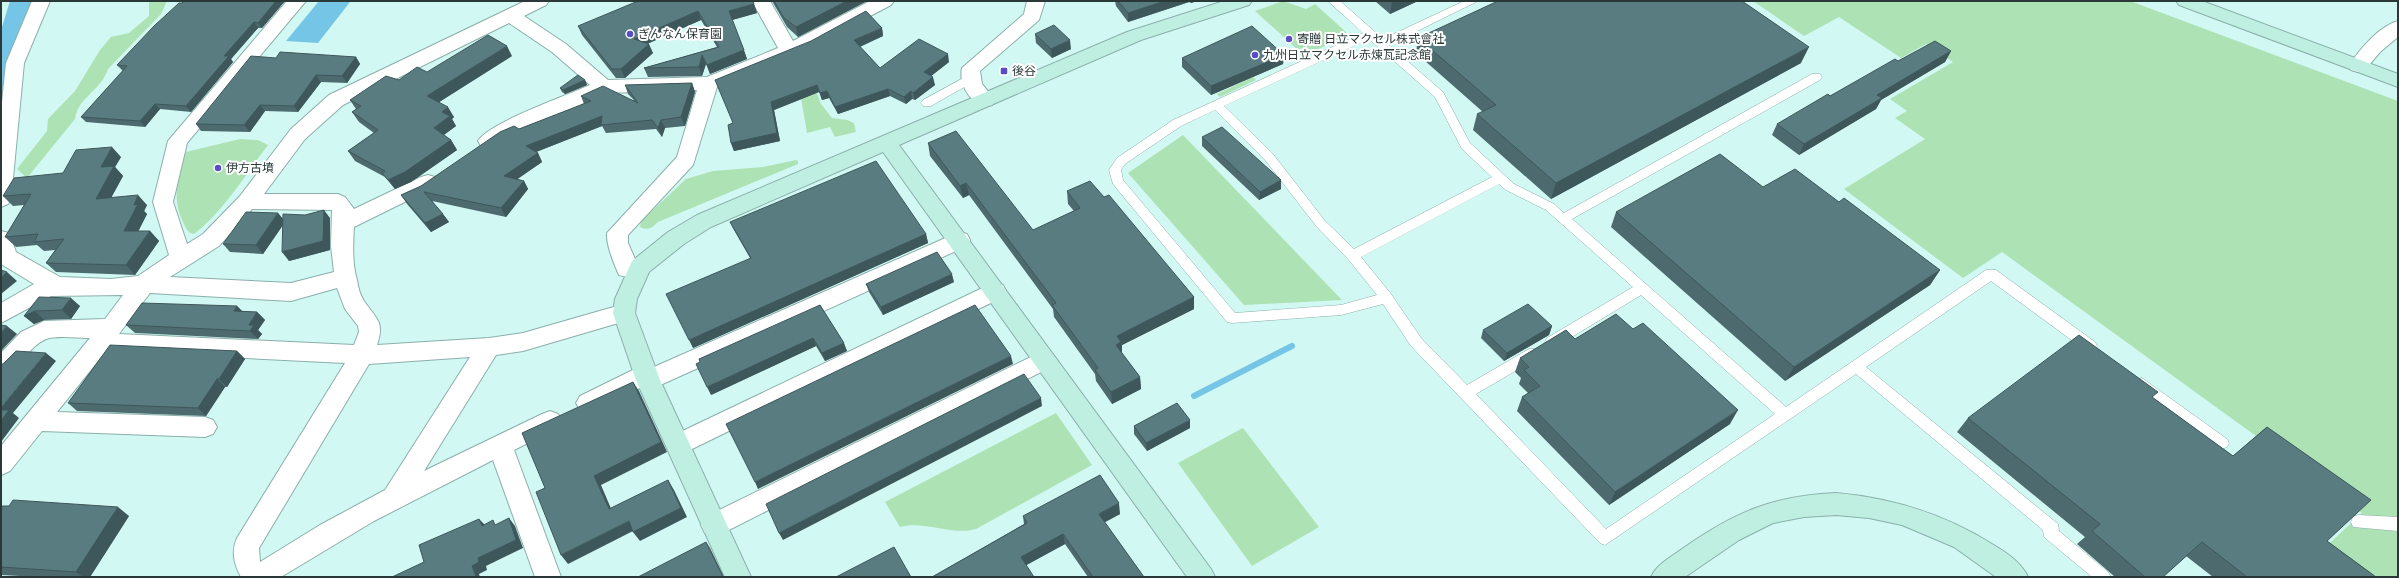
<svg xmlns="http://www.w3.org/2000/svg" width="2399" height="578" viewBox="0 0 2399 578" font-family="'DM Sans','Noto Sans JP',sans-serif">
  <rect width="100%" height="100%" fill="#d2f8f3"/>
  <g fill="#ade3b4">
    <path d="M149,1H167L161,14L108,69C101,91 78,97 75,119L27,178L17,169L47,131L48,119L75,91L100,50L111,37L129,33L149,16Z"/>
    <path d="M1283,1L1306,9L1315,4L1346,32V36L1312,52L1306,46L1298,50L1255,11Z"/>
    <path d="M1753,1H2130L2398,101V577H2349L2318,554L2362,513L2002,252L1963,278L1844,189L1925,139L1895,118L1907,111L1890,99L1953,62L1926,44L1901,58L1839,17L1804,36Z"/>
    <path d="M1253,77L1256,80L1220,97L1217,94Z"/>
    <path d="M815,88L821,104L832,118L847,120L854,123L856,132L835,137L830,127L807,133L800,92Z"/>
    <path d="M1183,135L1342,300L1244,305L1128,173Z"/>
    <path d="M240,139L258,140L268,145C245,175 224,211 194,234L190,233C186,230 184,224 182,220C171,194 179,177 186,152Z"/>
    <path d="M796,160L798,161V164L658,222C652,228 648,231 640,227L641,221L686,179L713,171L763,167Z"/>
    <path d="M1056,413L1092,465L976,529C951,536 925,520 900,527L885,502Z"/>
    <path d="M1243,428L1319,527L1252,566L1178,463Z"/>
  </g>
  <path fill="#75c6e6" d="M319,1L350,2L318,43L286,41Z"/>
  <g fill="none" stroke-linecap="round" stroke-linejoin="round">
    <path stroke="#75c6e6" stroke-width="6" d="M1194,396L1292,346"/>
    <path fill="#75c6e6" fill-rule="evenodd" d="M10,1H42L18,81L13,89L1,92V30Z"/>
    <g stroke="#8bafab" stroke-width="1">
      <g id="lane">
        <path d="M1328,1H1340L1383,39L1464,1H1478L1389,45L1443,92L1470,143L1514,184L1554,204L1564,213L1812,74H1820L1822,77L1820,80L1572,219L1786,407L1986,270H1996L2095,342L2097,346L2095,350H2085L1991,281L1866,367L2058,524L2059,531L2108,572L2111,577H2092L2044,537L2043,530L1856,374L1605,545L1600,543L1411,346L1383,304L1341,315L1232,323L1227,322L1113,184L1109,170L1117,158L1173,120L1363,33ZM1369,39L1435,97L1462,149L1492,177L1354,249L1325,221L1273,154L1224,106ZM1215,110L1265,160L1317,227L1348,259L1377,295L1341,305L1235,313L1123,180L1121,170L1125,164L1181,126ZM1499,184L1506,190L1546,210L1633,287L1547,338L1545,342L1547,346H1557L1641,295L1775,414L1606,529L1476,394L1539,357L1541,353L1539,349H1529L1467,385L1421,338L1391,294L1361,257Z"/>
        <path d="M969,75L975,79L973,82L931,106H923L921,103L923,100Z"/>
        <path d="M2142,378L2227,439L2229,443L2227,447L2222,449L2217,447L2137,388L2135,384L2137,380Z"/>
        <path d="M2358,515L2398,517V531L2353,527L2351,522L2353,517Z"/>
      </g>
    </g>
    <g stroke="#8bafab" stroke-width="2">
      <g id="street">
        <path d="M32,1H50L24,63L11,199L8,204L1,207V112L6,63Z"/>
        <path d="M287,1H306L187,143L173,202L187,244L203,234L240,196L291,129L329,95L525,1H549L546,5L524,16L566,44L608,80L707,77L778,48L752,1H770L793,41L870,1H894L891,5L796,55L717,87L693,165L628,235V243L635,259L648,261L651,267L648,273C638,276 629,278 619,275C614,264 606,244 607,233L677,157L697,90L607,93L523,130L495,146L488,148L481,146L478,141C488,123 568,95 590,85L552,52L509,23L343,105L305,139L264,194H338L345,197L354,209L421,177L428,175L435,177L438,182L435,187L354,227C353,244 352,264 357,280C358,287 360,295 364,301C376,319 385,321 377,345L489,338L523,333L624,304L632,307L635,313L632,319L523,351L496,355L424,471L542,414L550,411L558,414L562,421L558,428L514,450L561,577H535L493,460L374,521L281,577H241C234,564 231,552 237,538L345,363L106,351L57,412L205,417L213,420L217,427L213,434L205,437L42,431L10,471L1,475V446L90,338C77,338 58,335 46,339C27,347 20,371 1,377V353L21,332L44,321L105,319L123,295L51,296L1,323V303L34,284L1,264V231L9,233L16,252L60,277L111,279L138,276L169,255L153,202L168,141ZM252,209L332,210L331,246L334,272L291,283L170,277L219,246ZM337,288L345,309L358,326L359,332L354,345L119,334L150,293L291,301ZM470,357L385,490L320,525L260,562L259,548L369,364Z"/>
        <path d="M1027,1H1045L1039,20L980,71L982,84L995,100L992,105C973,110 958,85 962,68L1024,14Z"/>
        <path d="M2398,21V37L2380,52L2365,70L2358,72L2351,70L2349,66C2359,50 2379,26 2398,21Z"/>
        <path d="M959,232L967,234L970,240L967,246L656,387L648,390L642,387L588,413L580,410L576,403L580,396L639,367L647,365L654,367Z"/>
        <path d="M995,282L1003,285L1006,291L1003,297L688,451L679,454L670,451L667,444L670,437Z"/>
        <path d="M1043,351L1051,353L1054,360L1051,367L723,533L714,536L705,533L701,525L705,517Z"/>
      </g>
    </g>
    <g stroke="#8bafab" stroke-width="2">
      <g id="secondary">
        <path d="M1224,1H1252L1249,5L1141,40L899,145L1211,569L1215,577H1187L883,152L711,227L684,244L649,272L637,299L635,313L660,380L751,577H725L636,380L613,313L615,299L632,261L668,232L697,215L1127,32Z"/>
        <path d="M2176,1H2202L2398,74V87L2179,5Z"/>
        <path d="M1836,493C1893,498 1944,514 1992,544C2006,552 2022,563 2028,577H1996L1954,547L1902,525L1869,518L1836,515L1804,517L1773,523L1739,540L1685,577H1651C1657,564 1671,557 1682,549C1735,512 1772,496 1836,493Z"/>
      </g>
    </g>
    <use href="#lane" fill="#fff" fill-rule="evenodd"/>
    <use href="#street" fill="#fff" fill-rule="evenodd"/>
    <use href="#secondary" fill="#beefe1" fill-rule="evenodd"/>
  </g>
  <g fill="#4d6b6e">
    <path d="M184,1H285L262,28H258L231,59L233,62L191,112L160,109L145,127L86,122L81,117L123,71L117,65Z"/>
    <path d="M772,1H867L798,37L787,27Z"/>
    <path d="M1115,1H1197L1191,3L1189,2L1128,22L1116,6Z"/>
    <path d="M1375,1H1418L1390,14Z"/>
    <path d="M754,4L757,13L732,20L747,59L710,74L706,64L702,76L648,77L644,68L717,47L701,20L647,44L653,53L625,78H616L582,35L578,26Z"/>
    <path d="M882,28L883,36L860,47L880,68L949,62L931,76L935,85L915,100L912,99L906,104L890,96L838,114L829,98L822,100L819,92L774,110L780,141L734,151L731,143L733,123Z"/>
    <path d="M1035,34L1071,49L1052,58L1036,43Z"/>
    <path d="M1418,38L1801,63L1551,199L1473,130L1477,114L1483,112L1416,53Z"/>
    <path d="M1951,51L1945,62L1881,100L1876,109L1799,155L1772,135L1777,124L1830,96L1898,61Z"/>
    <path d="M1284,55L1283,64L1211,95L1182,67V58Z"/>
    <path d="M512,56L439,102L454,117L452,119L456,126L443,135L451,140L457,150L411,182L395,189L385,177L355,161L348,151L374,133L359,122L352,112L356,109L350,100L399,80Z"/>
    <path d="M356,57L360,64L347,83L321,82L298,112L265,111L250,132L201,131L196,124L276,58Z"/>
    <path d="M585,80L587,85L565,94L562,92L560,88Z"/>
    <path d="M692,83L695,92L685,126L665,128L662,137L656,129L606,133L602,126L536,152L538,153L542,162L517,179L524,181L528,189L506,217L432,201L449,222L431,232L407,204L401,195L421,186L519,129L584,104L581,96L634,100L628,94L625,85Z"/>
    <path d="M1202,137L1281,189L1259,200L1202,146Z"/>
    <path d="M928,143L1033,230L1074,211L1068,204L1067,191L1104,197L1194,297V309L1122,345V354L1140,377L1141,389L1112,404L1096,381L1095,374L1054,317L1053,309L969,195L963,198L930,156Z"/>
    <path d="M121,157L115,167L123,176L111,198L147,205L144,211L147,214L138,231H150L159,241L135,275L56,272L46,263L55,250L44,251L37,245L16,247L5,237L24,205L13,206L3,196L63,173Z"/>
    <path d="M1763,187L1940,270L1930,285L1785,381L1611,227L1616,212Z"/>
    <path d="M278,213L283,219L330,218V250L289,261L283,225L263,254L230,252L223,244Z"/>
    <path d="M730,222L926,234L928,243L693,348L750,258L734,230Z"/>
    <path d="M954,282L883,315L869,292L866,284Z"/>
    <path d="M39,297L80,306L71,319L44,320L34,324L24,316Z"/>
    <path d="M820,305L847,351L825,361L816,346L711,395Z"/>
    <path d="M237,306L242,311L257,312L265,320L258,330L262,334L258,339L135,333L126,325Z"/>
    <path d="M1552,326L1549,335L1504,361L1481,338L1483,330Z"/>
    <path d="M1575,339L1730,424L1609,505L1517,411L1522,397L1528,393L1519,384L1521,378L1515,372L1520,358Z"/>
    <path d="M237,351L245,359L227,387H225L206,416L77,411L68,403Z"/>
    <path d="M2153,398L2233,456L2267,427L2327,541L2376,577H2213L2186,556L2163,577H2115L2077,544L2085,537L1957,432L1968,418Z"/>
    <path d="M1134,426L1190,428L1147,451L1134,434Z"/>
    <path d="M1,506L129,516L90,577H38L1,575Z"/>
    <path d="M1120,514L1104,522L1144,577H1088L1065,544L1026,565L932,577L1024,524L1023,516Z"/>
  </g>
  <g fill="#3e575a">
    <path d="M276,1H285L262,28L258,23Z"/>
    <path d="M847,1H867L798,37L796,27Z"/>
    <path d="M1165,1H1189V2L1128,22V13Z"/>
    <path d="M1191,1H1197L1191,3Z"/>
    <path d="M1392,1H1418L1390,14Z"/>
    <path d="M754,4L757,13L732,20L729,11Z"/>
    <path d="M698,11L701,20L638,48L634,39Z"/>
    <path d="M254,22L258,28L231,59L233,62L191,112L186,106L224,56Z"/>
    <path d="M882,28L883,36L856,48L854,40Z"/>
    <path d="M1070,40L1071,49L1052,58L1051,49Z"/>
    <path d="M649,44L653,53L625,78L621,69Z"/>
    <path d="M507,46L512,56L433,106L427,96Z"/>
    <path d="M1809,47L1801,63L1551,199L1556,183Z"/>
    <path d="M744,50L747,59L710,74L707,65Z"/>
    <path d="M1951,51L1945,62L1881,100L1876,109L1799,155L1804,144L1877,95Z"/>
    <path d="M948,54L949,62L926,80L924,72Z"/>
    <path d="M702,55L706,64L702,76L699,67Z"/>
    <path d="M1284,55L1283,64L1211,95V86Z"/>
    <path d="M356,57L360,64L347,83L342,76Z"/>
    <path d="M316,75L321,82L298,112L294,106Z"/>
    <path d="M933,77L935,85L915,100L913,93Z"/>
    <path d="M585,80L587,85L565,94L563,90Z"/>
    <path d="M692,83L695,92L685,126L681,117Z"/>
    <path d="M817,85L819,92L774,110L780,141L734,151L731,143L771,102Z"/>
    <path d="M888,89L890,96L838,114L835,107Z"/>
    <path d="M827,91L829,98L822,100L820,93Z"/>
    <path d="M911,91L912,99L906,104L904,97Z"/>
    <path d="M155,104L160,109L145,127L140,121Z"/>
    <path d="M260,105L265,111L250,132L244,125Z"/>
    <path d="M448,107L454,117L452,119L456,126L440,138L434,128L442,112Z"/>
    <path d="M602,116L601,125L602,126L531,154L526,146Z"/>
    <path d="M661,120L665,128L662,137L658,128Z"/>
    <path d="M451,140L457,150L411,182L395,189L388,180Z"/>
    <path d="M112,147L121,157L115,167L123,176L105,209L96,199L101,167Z"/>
    <path d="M538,153L542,162L509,185L504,176Z"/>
    <path d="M1281,180V189L1259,200L1260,192Z"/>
    <path d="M524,181L528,189L506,217L501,208Z"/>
    <path d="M966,183L969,195L963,198L960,186Z"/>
    <path d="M138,195L147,205L144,211L147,214L134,240L124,231L134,205Z"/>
    <path d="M324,210L330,218V250L289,261L282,252Z"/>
    <path d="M278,213L285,222L263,254L256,245Z"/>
    <path d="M443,214L449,222L431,232L425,223Z"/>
    <path d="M150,231L159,241L135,275L126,265Z"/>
    <path d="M926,234L928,243L693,348L689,340Z"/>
    <path d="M1940,270L1930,285L1785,381L1794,367Z"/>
    <path d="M7,272L17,281L1,294V278Z"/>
    <path d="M952,274L954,282L883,315L881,307Z"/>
    <path d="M1194,297V309L1122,345V354L1116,345L1117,336Z"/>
    <path d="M71,298L80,306L71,319L62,310Z"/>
    <path d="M237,306L245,314L234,311Z"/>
    <path d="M35,311L44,320L34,324L24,316Z"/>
    <path d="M257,312L265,320L258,330L262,334L258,339L250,331L249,325Z"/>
    <path d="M7,326L17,334L1,351V333Z"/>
    <path d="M1552,326L1549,335L1504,361L1507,353Z"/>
    <path d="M813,338L816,346L711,395L707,387Z"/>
    <path d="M844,343L847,351L825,361L822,353Z"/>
    <path d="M237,351L245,359L227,387L219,379Z"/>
    <path d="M46,353L56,361L13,413L19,418L1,442V408Z"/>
    <path d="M1011,356L1013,364L758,489L755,482Z"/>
    <path d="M1140,377L1141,389L1112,404L1111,392Z"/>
    <path d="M217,379L225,387L206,416L198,408Z"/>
    <path d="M633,382L639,391L667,452L601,485L615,518L609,509L594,476Z"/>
    <path d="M1041,398L1042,406L783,540L779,533Z"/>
    <path d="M1738,410L1730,424L1609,505L1615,492Z"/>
    <path d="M1190,420V428L1147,451L1146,443Z"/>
    <path d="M668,480L674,490L687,517L640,541L633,532Z"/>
    <path d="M1119,503L1120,514L1100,525L1099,514Z"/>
    <path d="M118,507L129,516L90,577H83L76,572Z"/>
    <path d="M509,518L515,526L523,548L486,566L487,570L479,574L480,577H476L472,566L478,558Z"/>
    <path d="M479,519L487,527L482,526Z"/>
    <path d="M629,521L635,530L568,564L561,555Z"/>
    <path d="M1063,534L1065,544L1023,567L1021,557Z"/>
    <path d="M706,542L710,548L724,577H723Z"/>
  </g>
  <g fill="#597c80" stroke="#3e575a">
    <path d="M184,1H276L258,23L254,22L224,56H229L186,106L155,104L140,121L81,117L127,66L117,65L154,26L179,3H182Z"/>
    <path d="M638,1H753L754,4L729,11L744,50L707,65L702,55L699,67L644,68L719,47L698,11L634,39L649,44L621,69H612L578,26Z"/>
    <path d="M774,1H847L796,27L784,18Z"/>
    <path d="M1118,1H1165L1128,13Z"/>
    <path d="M1498,1H1701L1702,2L1704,1H1742L1809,47L1556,183L1477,114L1496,105L1418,38Z"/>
    <path d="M866,11L882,28L854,40L880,68L919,39L948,54L924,72L933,77L913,93L911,91L904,97L888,89L835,107L827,91L820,93L817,85L771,102L777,133L731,143L728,125L733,123L715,80L811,41Z"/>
    <path d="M1054,25L1070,40L1051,49L1035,34Z"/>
    <path d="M1252,26L1284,55L1211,86L1182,58Z"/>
    <path d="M488,35L507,46L427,96L448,107L442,112L450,116L434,128L451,140L405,172L388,180L382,173L385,171L348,151L378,130L352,112L361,106L350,100L386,76L399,80L417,67L427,72Z"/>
    <path d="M1935,41L1951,51L1877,95L1882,98L1804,144L1777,124L1828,94L1830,96L1895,59L1898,61Z"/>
    <path d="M280,52L356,57L342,76L316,75L294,106L260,105L244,125L196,124L251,56L276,58Z"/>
    <path d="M578,75L585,80L563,90L560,88Z"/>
    <path d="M692,83L681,117L661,120L658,128L652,120L601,125L602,116L526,146L538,153L504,176L524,181L501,208L424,192L443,214L425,223L401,195L421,186L500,132L514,126L519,129L591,101L581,96L603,86L638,103L625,85Z"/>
    <path d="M1222,127L1281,180L1260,192L1202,137Z"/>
    <path d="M956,131L1033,230L1080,208L1067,191L1090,181L1104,197L1109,195L1194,297L1117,336L1121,342L1116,345L1140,377L1111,392L1095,370L1098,368L1052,305L1056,303L966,183L960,186L928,143Z"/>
    <path d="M112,147L101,167L114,166L96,199L138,195L134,205L138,204L124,231H150L126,265L46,263L64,239L34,242L38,234L5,237L31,194L3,196L14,178L63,173L76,150Z"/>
    <path d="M1720,154L1763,187L1795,169L1839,202L1844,198L1940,270L1794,367L1616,212Z"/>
    <path d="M876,161L926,234L689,340L666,294L751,258L730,222Z"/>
    <path d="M324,210L323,241L282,252L283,214L305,215Z"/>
    <path d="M246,212L278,213L256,245L223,244Z"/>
    <path d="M937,252L952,274L881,307L866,284Z"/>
    <path d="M1,270L7,272L1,278Z"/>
    <path d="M39,297L71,298L62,310L35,311L24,316Z"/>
    <path d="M142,303L237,306L234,311L257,312L249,325H254L250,331L126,325Z"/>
    <path d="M1528,304L1552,326L1507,353L1483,330Z"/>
    <path d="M820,305L844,343L822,353L813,338L707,387L696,364L700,362L699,359Z"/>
    <path d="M975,305L1011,356L755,482L726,424Z"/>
    <path d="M1616,314L1633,329L1643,323L1738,410L1615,492L1522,397L1540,386L1524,370L1529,367L1520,358L1566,330L1575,339Z"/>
    <path d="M1,325L7,326L1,333Z"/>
    <path d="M2079,335L2158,392L2152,397L2233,456L2267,427L2371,500L2327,541L2376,577H2247L2202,542L2163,577H2145L2092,531L2100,524L1968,418Z"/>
    <path d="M110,345L237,351L219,379H217L198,408L68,403Z"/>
    <path d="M16,351L46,353L1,408V365L4,363Z"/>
    <path d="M1024,374L1041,398L779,533L766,504Z"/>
    <path d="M633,382L661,442L594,476L609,509L668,480L681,508L633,532L629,521L561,555L536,492L545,488L522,433Z"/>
    <path d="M1177,403L1190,420L1146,443L1134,426Z"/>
    <path d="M1,410H9L1,421Z"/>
    <path d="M1100,475L1119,503L1099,514L1144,577H1093L1063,534L1021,557L1034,577H932L1027,523L1023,516Z"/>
    <path d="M13,500L118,507L76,572L1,567V506H9Z"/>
    <path d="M509,518L516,540L478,558L479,562L472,566L476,577H392L424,562L419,545L479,519L482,526L493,520L495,525Z"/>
    <path d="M706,542L723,577H638Z"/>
    <path d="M894,547L911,577H836Z"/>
  </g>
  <g fill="#594dc5" stroke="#fff" stroke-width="1.5">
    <circle cx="630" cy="34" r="4"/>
    <circle cx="1289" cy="39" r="4"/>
    <circle cx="1255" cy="55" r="4"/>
    <rect x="1000" y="67" width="8" height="8" rx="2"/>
    <circle cx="218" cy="168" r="4"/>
  </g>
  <g text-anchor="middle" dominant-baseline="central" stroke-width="4" stroke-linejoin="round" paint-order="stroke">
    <g font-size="12" fill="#2a3937" stroke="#fff" text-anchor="start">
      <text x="638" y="34">ぎんなん保育園</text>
      <text x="1297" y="39">寄贈 日立マクセル株式會社</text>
      <text x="1263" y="55">九州日立マクセル赤煉瓦記念館</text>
      <text x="1012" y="71">後谷</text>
      <text x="226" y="168">伊方古墳</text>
    </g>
  </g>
  <rect width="2399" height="578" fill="none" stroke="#2a3937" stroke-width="4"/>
</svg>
